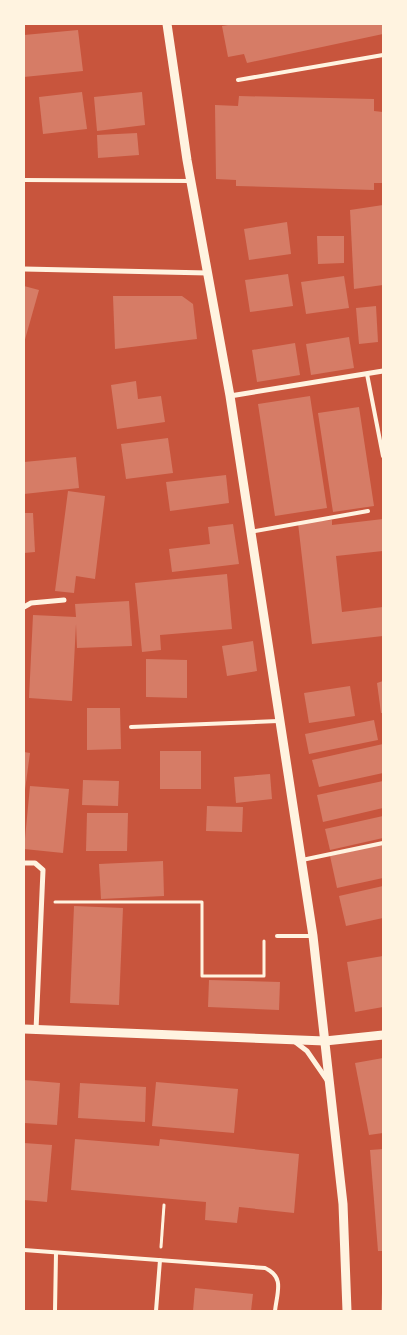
<svg xmlns="http://www.w3.org/2000/svg" width="407" height="1335" viewBox="0 0 407 1335" font-family="Mulish,sans-serif">
  <rect width="100%" height="100%" fill="#c8553d"/>
  <g fill="#d67c66">
    <path d="M234,24H383V34L247,63L244,54L228,57L222,26Z"/>
    <path d="M78,30L83,71L24,77V35Z"/>
    <path d="M82,92L87,129L43,134L39,97Z"/>
    <path d="M142,92L145,125L97,131L94,97Z"/>
    <path d="M239,96L374,99V111L383,112V183H374V190L236,186V180L216,179L215,105L238,106Z"/>
    <path d="M137,133L139,155L98,158L97,135Z"/>
    <path d="M383,205V285L354,289L350,210Z"/>
    <path d="M287,222L291,254L249,260L244,229Z"/>
    <path d="M317,236H344V263L318,264Z"/>
    <path d="M288,274L293,306L250,312L245,280Z"/>
    <path d="M344,276L349,308L306,314L301,282Z"/>
    <path d="M24,286L39,290L24,343Z"/>
    <path d="M113,296H182L193,304L197,339L115,349Z"/>
    <path d="M376,306L378,342L359,344L356,308Z"/>
    <path d="M349,337L354,368L311,375L306,344Z"/>
    <path d="M295,343L300,375L257,382L252,350Z"/>
    <path d="M136,381L138,399L161,396L165,422L117,429L111,385Z"/>
    <path d="M310,396L327,508L275,516L258,404Z"/>
    <path d="M359,407L374,506L333,512L318,413Z"/>
    <path d="M168,438L173,473L126,479L121,444Z"/>
    <path d="M76,457L79,488L24,494V462Z"/>
    <path d="M226,475L229,503L170,511L166,482Z"/>
    <path d="M68,491L105,496L95,579L76,576L74,593L55,591Z"/>
    <path d="M24,513H33L35,552L24,553Z"/>
    <path d="M383,519V551L336,556L342,612L383,607V636L312,644L298,523L332,520V525Z"/>
    <path d="M233,524L239,564L172,572L169,549L210,544L208,527Z"/>
    <path d="M227,574L232,629L160,635L161,650L142,652L135,583Z"/>
    <path d="M129,601L132,646L77,648L76,624L72,701L29,698L33,615L76,617L75,604Z"/>
    <path d="M253,641L257,671L227,676L222,646Z"/>
    <path d="M146,659L187,660V698L146,697Z"/>
    <path d="M383,681V713H381L377,683Z"/>
    <path d="M350,686L355,716L309,723L304,693Z"/>
    <path d="M87,708H120L121,749L87,750Z"/>
    <path d="M374,720L378,740L309,754L305,734Z"/>
    <path d="M383,744V773L319,787L312,760Z"/>
    <rect x="160" y="751" width="41" height="38"/>
    <path d="M24,752L30,753L25,790H24Z"/>
    <path d="M270,774L272,799L236,803L234,777Z"/>
    <path d="M83,780L119,781L118,806L82,805Z"/>
    <path d="M383,781V808L323,822L317,795Z"/>
    <path d="M30,786L69,789L63,853L24,849Z"/>
    <path d="M207,806L243,807L242,832L206,831Z"/>
    <path d="M87,813H128L127,851H86Z"/>
    <path d="M383,816V838L330,850L325,829Z"/>
    <path d="M383,844V878L337,888L330,856Z"/>
    <path d="M163,861L164,896L101,899L99,864Z"/>
    <path d="M383,886V918L346,926L339,896Z"/>
    <path d="M74,906L123,908L119,1005L70,1003Z"/>
    <path d="M383,956V1007L355,1012L347,962Z"/>
    <path d="M209,980L280,982L279,1010L208,1007Z"/>
    <path d="M383,1058V1133L369,1135L355,1063Z"/>
    <path d="M24,1080L60,1083L57,1125L24,1123Z"/>
    <path d="M156,1082L238,1089L234,1133L152,1126Z"/>
    <path d="M80,1083L146,1087L145,1122L78,1118Z"/>
    <path d="M75,1139L159,1146L160,1139L299,1154L294,1213L239,1207L237,1223L205,1220L206,1202L71,1190Z"/>
    <path d="M24,1143L52,1145L47,1202L24,1200Z"/>
    <path d="M383,1149V1251H378L370,1150Z"/>
    <path d="M195,1288L253,1294L251,1311H193Z"/>
    <path d="M382,1293H383V1311H381Z"/>
  </g>
  <g fill="none" stroke-linecap="round" stroke-linejoin="round">
    <g stroke="#fff3e0" stroke-width="3">
      <path d="M55,902H202V976H264V941"/>
      <path d="M161,1247L164,1205"/>
    </g>
    <g stroke="#fff3e0" stroke-width="4">
      <path d="M238,80L383,55"/>
      <path d="M24,180L191,181"/>
      <path d="M367,374L383,456"/>
      <path d="M250,532L368,511"/>
      <path d="M131,727L278,721"/>
      <path d="M302,860L383,843"/>
      <path d="M277,936H312"/>
      <path d="M24,1250L265,1268C285,1277 277,1292 275,1311"/>
      <path d="M55,1311L56,1253"/>
      <path d="M156,1311L160,1260"/>
    </g>
    <g stroke="#fff3e0" stroke-width="5">
      <path d="M24,269L208,273"/>
      <path d="M230,396L383,371"/>
      <path d="M24,607L31,603L64,600"/>
      <path d="M24,863H35L43,870L36,1030"/>
      <path d="M294,1041L307,1051L327,1080"/>
    </g>
    <g stroke="#fff3e0" stroke-width="9">
      <path d="M167,24L187,160L230,396L313,936L343,1204L347,1311"/>
      <path d="M24,1029L325,1041L383,1035"/>
    </g>
  </g>
  <rect width="407" height="1335" fill="none" stroke="#fff3e0" stroke-width="50"/>
</svg>
